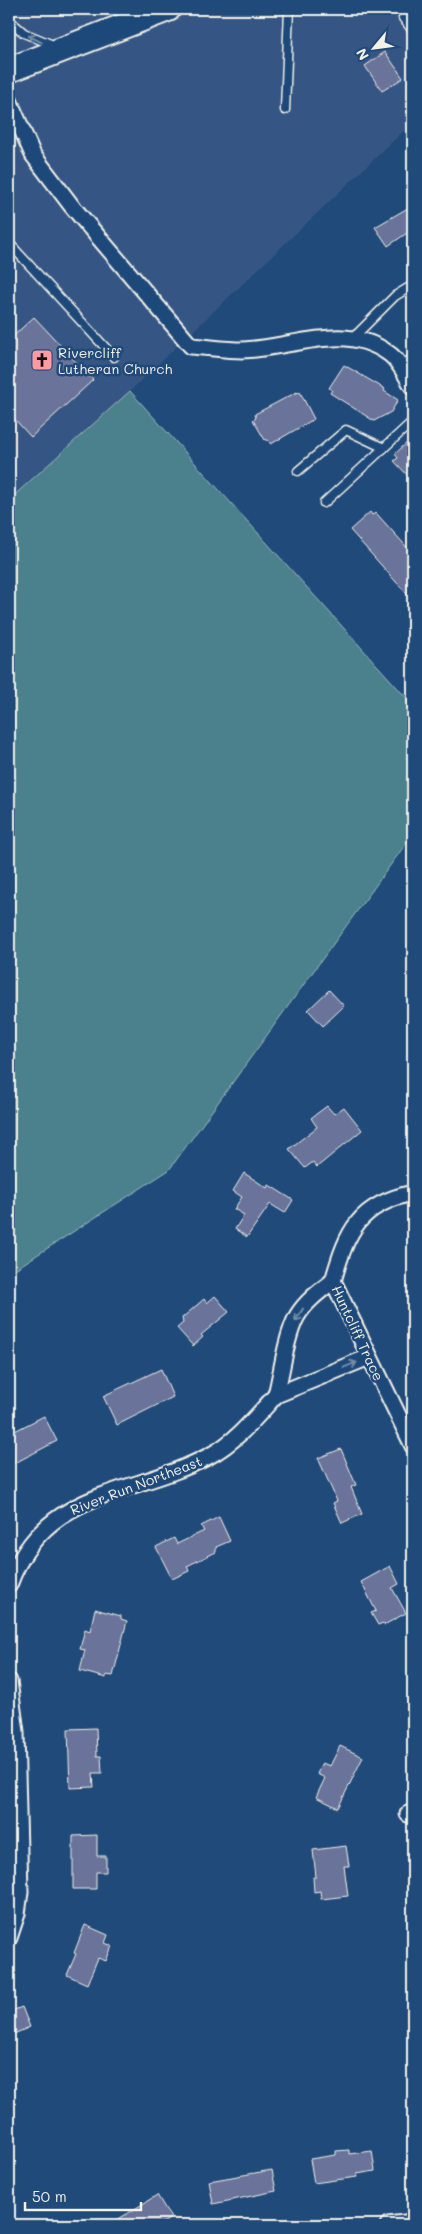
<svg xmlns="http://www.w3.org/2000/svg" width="422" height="2234" viewBox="0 0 422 2234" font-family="Mali,sans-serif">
  <rect width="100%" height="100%" fill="#1f4a7a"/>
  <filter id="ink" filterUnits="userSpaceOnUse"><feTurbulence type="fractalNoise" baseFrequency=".02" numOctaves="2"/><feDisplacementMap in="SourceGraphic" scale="10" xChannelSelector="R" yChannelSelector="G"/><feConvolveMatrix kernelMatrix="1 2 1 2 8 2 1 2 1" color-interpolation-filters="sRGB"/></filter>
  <g filter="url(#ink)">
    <path fill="#365684" d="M9,9H413V122L130,391L9,500Z"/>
    <path fill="#4b808d" stroke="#a0b8ba" d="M130,391L413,705V834L169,1170L9,1273V500Z"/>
    <g fill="#6b739a" stroke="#f4f1e8">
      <path d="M385,52L403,78L382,91L365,66Z"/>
      <path d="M413,205V229L388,246L375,227Z"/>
      <path d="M34,317L93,380L31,437L9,413V340Z"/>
      <path d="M344,365L385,389L384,391L398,400L391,412L374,421L330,393L332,390L329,388Z"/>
      <path d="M297,392L298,393L300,392L314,419L271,444L267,440H265L253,420L256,418L255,414Z"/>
      <path d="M413,437V481L394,461L398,458L395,454Z"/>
      <path d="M370,512L372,515L376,513L413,554V601L350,530Z"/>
      <path d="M329,990L344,1006L323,1026L308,1010Z"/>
      <path d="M327,1106L334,1114L344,1107L362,1130L317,1167L313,1162L305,1168L289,1149L317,1127L311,1118Z"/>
      <path d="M244,1173L267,1188L269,1185L293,1200L285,1213L270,1204L247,1237L235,1229L244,1215L234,1209L242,1197L233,1191Z"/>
      <path d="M215,1296L229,1312L201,1335L203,1337L193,1346L177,1328L183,1323L182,1318L204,1299L207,1303Z"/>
      <path d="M161,1369L173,1397L117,1425L103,1396Z"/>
      <path d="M44,1416L57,1441L9,1466V1434Z"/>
      <path d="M341,1449L356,1485L351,1487L362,1514L342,1523L333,1503L337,1501L318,1458Z"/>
      <path d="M219,1517L230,1541L216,1547V1552L187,1566L189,1571L172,1579L156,1547L174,1538L177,1544L204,1531L201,1526Z"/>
      <path d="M390,1566L399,1584L392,1588L406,1613L384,1625L383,1623L378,1625L371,1613L376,1611L361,1582Z"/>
      <path d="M95,1609L121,1616V1619L127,1621L113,1676L106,1675V1678L80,1671L85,1650L80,1649L85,1629L90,1631Z"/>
      <path d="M96,1728L97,1756H101L102,1773H93L94,1787L70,1788L68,1729Z"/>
      <path d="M340,1746L363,1757L338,1808L316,1797L325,1778L317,1774L322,1763L330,1766Z"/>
      <path d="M97,1835V1856H106V1872H96V1889H73V1836Z"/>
      <path d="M346,1846L349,1866H344L348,1896L321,1899L320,1891L314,1892L313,1877H316L313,1850Z"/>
      <path d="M85,1925L108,1935L105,1943L112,1946L106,1961L98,1958L87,1984L67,1975L76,1954L74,1953Z"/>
      <path d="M22,2007L30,2027L9,2036V2012Z"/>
      <path d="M349,2150V2154L372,2151L375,2171L357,2174V2177L314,2183L310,2159L336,2155V2151Z"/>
      <path d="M272,2170L276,2191L213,2204L209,2181Z"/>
      <path d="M157,2195L171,2218L159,2225H109Z"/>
    </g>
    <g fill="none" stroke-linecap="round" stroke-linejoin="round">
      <g stroke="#f4f1e8" stroke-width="11">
        <g id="lane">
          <path d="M413,14L403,18L413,31"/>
          <path d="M9,20L24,33L53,45"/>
          <path d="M285,110L289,9"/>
          <path d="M9,243L114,357"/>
          <path d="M354,337L395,296L413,285"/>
          <path d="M400,367L413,358"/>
          <path d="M298,471L346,430L384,448"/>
          <path d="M324,503L413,421"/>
        </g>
      </g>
      <g stroke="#f4f1e8" stroke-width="19">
        <g id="street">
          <path d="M9,100L33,155L71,205L191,346C208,347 225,350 242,350C290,349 344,321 388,353C399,360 406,376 413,387"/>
          <path d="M413,1193C359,1204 347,1231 333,1281L413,1446"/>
          <path d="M333,1281C320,1291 306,1301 297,1316C286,1336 282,1371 276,1395L369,1357"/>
          <path d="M9,1585C44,1487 132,1497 209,1456C236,1442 256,1417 276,1395"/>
          <path d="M9,1681L16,1732L20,1892L17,1914L9,1938"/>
          <path d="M408,1814L413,1812"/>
          <path d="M388,2225L413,2222"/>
        </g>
      </g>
      <g stroke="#f4f1e8" stroke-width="28">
        <path id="primary" d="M9,70L168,9"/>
      </g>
      <use href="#lane" stroke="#1f4a7a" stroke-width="8"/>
      <use href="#street" stroke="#1f4a7a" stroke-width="15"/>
      <use href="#primary" stroke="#1f4a7a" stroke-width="24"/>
    </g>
    <defs><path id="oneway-shaft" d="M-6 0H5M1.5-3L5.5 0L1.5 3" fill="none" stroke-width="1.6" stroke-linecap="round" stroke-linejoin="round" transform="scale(1.25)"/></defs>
    <g stroke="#748da6">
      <use href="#oneway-shaft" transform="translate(35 39) rotate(-154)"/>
      <use href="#oneway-shaft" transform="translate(299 1315) rotate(122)"/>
      <use href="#oneway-shaft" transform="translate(350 1365) rotate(-22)"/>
    </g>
  </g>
  <defs>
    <g id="church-square" transform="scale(1.125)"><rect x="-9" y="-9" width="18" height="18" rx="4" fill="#ff9aa2" stroke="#1f4a7a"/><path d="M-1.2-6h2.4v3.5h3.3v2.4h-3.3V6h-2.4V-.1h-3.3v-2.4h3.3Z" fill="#111"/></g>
  </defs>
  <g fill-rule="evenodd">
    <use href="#church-square" x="42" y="360"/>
  </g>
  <g text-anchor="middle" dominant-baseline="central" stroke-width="5" stroke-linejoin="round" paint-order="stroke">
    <g font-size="14" fill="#f4f1e8" stroke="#1f4a7a" text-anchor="start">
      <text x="58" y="352">Rivercliff<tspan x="58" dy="16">Lutheran Church</tspan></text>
    </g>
    <g font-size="14" fill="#f4f1e8" stroke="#1f4a7a">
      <text transform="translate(358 1333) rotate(65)">Huntcliff Trace</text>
      <text transform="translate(136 1485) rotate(-21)">River Run Northeast</text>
    </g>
  </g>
  <rect width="422" height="2234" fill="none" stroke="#1f4a7a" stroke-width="30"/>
  <rect x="15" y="15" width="392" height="2204" fill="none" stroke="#f4f1e8" stroke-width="2" filter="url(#ink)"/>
  <g transform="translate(374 48) rotate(241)" stroke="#1f4a7a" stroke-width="4" paint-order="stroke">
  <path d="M0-4L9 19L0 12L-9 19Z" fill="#f4f1e8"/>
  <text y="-8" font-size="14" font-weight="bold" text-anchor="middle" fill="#f4f1e8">N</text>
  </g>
  <path d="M25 2202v8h116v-8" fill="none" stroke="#f4f1e8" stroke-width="2.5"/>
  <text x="32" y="2202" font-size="15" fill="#f4f1e8" stroke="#1f4a7a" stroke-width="4" paint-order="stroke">50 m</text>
</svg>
